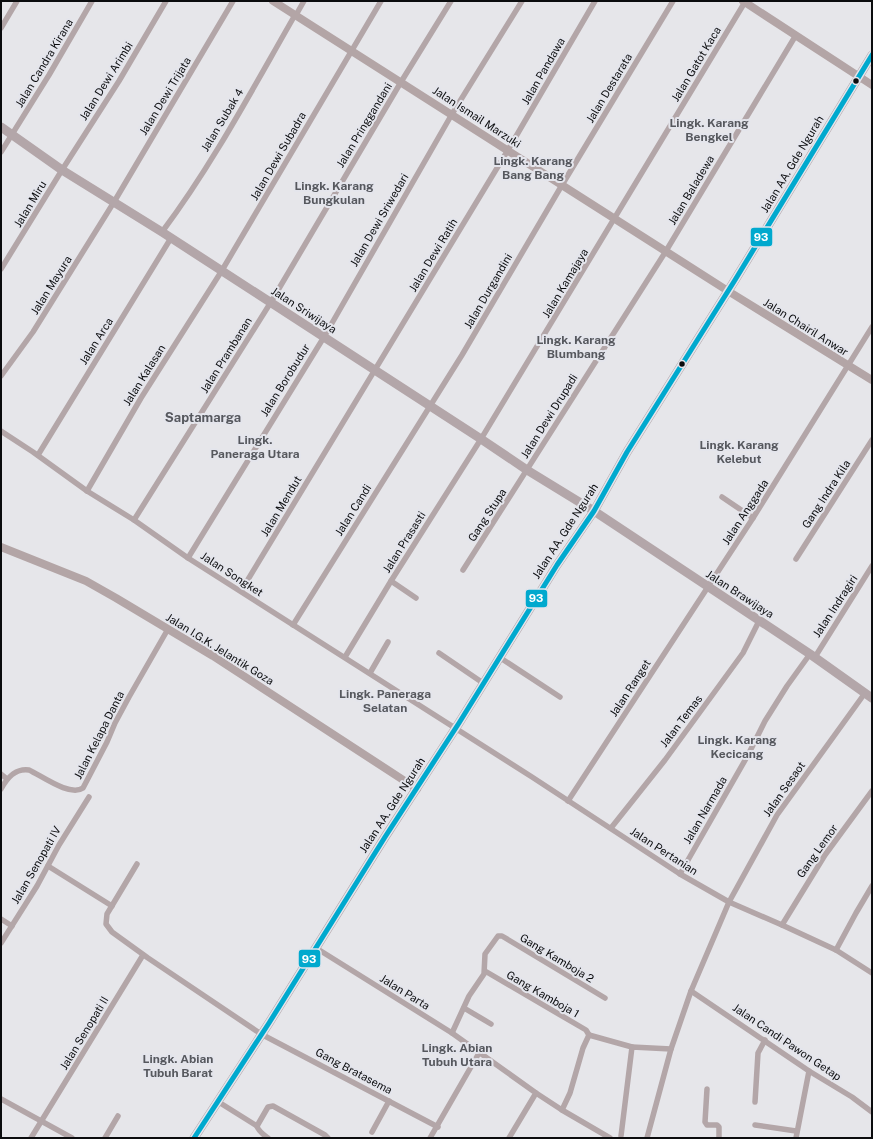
<svg xmlns="http://www.w3.org/2000/svg" width="873" height="1139" viewBox="0 0 873 1139" font-family="'Public Sans',sans-serif">
  <rect width="100%" height="100%" fill="#e6e6ea"/>
  <g fill="none" stroke-linecap="round" stroke-linejoin="round">
    <g stroke="#b3a6a8" stroke-width="5.5">
      <path d="M296,15L304,1"/>
      <path d="M1,28L17,1"/>
      <path d="M1,152L49,75L92,1"/>
      <path d="M162,232C213,164 253,88 295,15"/>
      <path d="M1,269L62,170L119,81L166,1"/>
      <path d="M1,376L33,332L114,202L233,1"/>
      <path d="M1,431L33,452L87,491L134,520L188,558L532,777L680,874L729,902L782,925L836,950L872,973"/>
      <path d="M38,455L171,238"/>
      <path d="M87,491L141,398L221,272L381,1"/>
      <path d="M722,497L753,518"/>
      <path d="M134,520L271,302L401,82L451,1"/>
      <path d="M188,558L324,337L452,114L522,1"/>
      <path d="M796,559L872,440"/>
      <path d="M463,570L666,251L796,35"/>
      <path d="M391,581L416,598"/>
      <path d="M241,591L508,150L595,1"/>
      <path d="M293,625L462,355L562,185L673,1"/>
      <path d="M439,653L483,683"/>
      <path d="M345,657L391,581L481,439L745,2"/>
      <path d="M499,657L560,697"/>
      <path d="M815,657L872,566"/>
      <path d="M370,673L388,642"/>
      <path d="M1,774L7,779"/>
      <path d="M1,789C7,778 15,768 29,770C42,776 70,797 83,788L107,742L115,723L129,697L168,629"/>
      <path d="M568,801L753,518L872,327"/>
      <path d="M611,828L665,760L743,653L759,621"/>
      <path d="M137,864L107,914L106,924L112,932L148,958L261,1034L438,1127"/>
      <path d="M48,866L112,906"/>
      <path d="M680,874L748,755L765,721L787,686L810,654"/>
      <path d="M1,919L12,926"/>
      <path d="M782,925L825,855L872,791"/>
      <path d="M1,943L37,886L59,845L89,797"/>
      <path d="M316,948L452,1033L536,1093L509,1138"/>
      <path d="M836,950L856,913L872,886"/>
      <path d="M485,971L586,1030L589,1035"/>
      <path d="M691,991L809,1071L852,1097L872,1112"/>
      <path d="M464,1008L491,1024"/>
      <path d="M452,1033L469,996L484,974L485,954L498,936H502L605,998"/>
      <path d="M589,1035L632,1047"/>
      <path d="M707,1089L705,1122L707,1125H717L719,1127V1138"/>
      <path d="M536,1093L562,1110L610,1138"/>
      <path d="M1,1099L72,1138"/>
      <path d="M217,1101L257,1126C258,1131 264,1135 268,1138"/>
      <path d="M755,1102L758,1053L765,1040"/>
      <path d="M562,1110L570,1093L583,1048L589,1035"/>
      <path d="M755,1125L796,1131"/>
      <path d="M257,1126L268,1107L273,1106L325,1135L328,1138"/>
      <path d="M372,1132L389,1101"/>
      <path d="M621,1136L632,1047L671,1049L691,991L729,902L777,815L865,693"/>
      <path d="M31,1138L143,955"/>
      <path d="M105,1138L118,1116"/>
      <path d="M430,1138L479,1053"/>
      <path d="M647,1138L671,1049"/>
      <path d="M796,1138L809,1071"/>
    </g>
    <g stroke="#b3a5a6" stroke-width="8">
      <path d="M273,1L728,291L872,380"/>
      <path d="M743,1L872,85"/>
      <path d="M1,547L86,581L116,598L213,656L417,789"/>
    </g>
    <g stroke="#b3a6a9" stroke-width="9">
      <path d="M1,127L62,170L162,232L481,439L527,470L594,511L810,654L872,698"/>
      <path d="M194,1138L269,1023L385,837L459,723L557,565L594,511L627,452L735,280L872,55"/>
    </g>
    <g stroke="#e4e5ec" stroke-width="8">
      <path id="bus-1" d="M194,1138L269,1023L385,837L459,723L557,565L594,511L627,452L735,280L872,55"/>
    </g>
    <use href="#bus-1" stroke="#00a9ce" stroke-width="5"/>
  </g>
  <g fill="#0b0c0e" stroke="#e4e5ec" stroke-width="1.5">
    <circle cx="856" cy="81" r="3.5"/>
    <circle cx="682" cy="364" r="3.5"/>
  </g>
  <g text-anchor="middle" dominant-baseline="central" stroke-width="4" stroke-linejoin="round" paint-order="stroke">
    <g font-size="11" fill="#0b0c0e" stroke="#e4e5ec">
      <text transform="translate(44 63) rotate(-59)">Jalan Candra Kirana</text>
      <text transform="translate(696 64) rotate(-59)">Jalan Gatot Kaca</text>
      <text transform="translate(543 71) rotate(-60)">Jalan Pandawa</text>
      <text transform="translate(106 81) rotate(-58)">Jalan Dewi Arimbi</text>
      <text transform="translate(609 88) rotate(-59)">Jalan Destarata</text>
      <text transform="translate(165 96) rotate(-59)">Jalan Dewi Trijata</text>
      <text transform="translate(477 117) rotate(33)">Jalan Ismail Marzuki</text>
      <text transform="translate(222 120) rotate(-59)">Jalan Subak 4</text>
      <text transform="translate(364 125) rotate(-59)">Jalan Pringgandani</text>
      <text transform="translate(278 156) rotate(-60)">Jalan Dewi Subadra</text>
      <text transform="translate(792 164) rotate(-59)">Jalan AA. Gde Ngurah</text>
      <text transform="translate(691 190) rotate(-59)">Jalan Baladewa</text>
      <text transform="translate(30 204) rotate(-59)">Jalan Miru</text>
      <text transform="translate(379 220) rotate(-60)">Jalan Dewi Sriwedari</text>
      <text transform="translate(433 255) rotate(-59)">Jalan Dewi Ratih</text>
      <text transform="translate(565 283) rotate(-59)">Jalan Kamajaya</text>
      <text transform="translate(51 285) rotate(-58)">Jalan Mayura</text>
      <text transform="translate(488 291) rotate(-60)">Jalan Durgandini</text>
      <text transform="translate(304 310) rotate(33)">Jalan Sriwijaya</text>
      <text transform="translate(806 327) rotate(32)">Jalan Chairil Anwar</text>
      <text transform="translate(96 341) rotate(-58)">Jalan Arca</text>
      <text transform="translate(226 355) rotate(-58)">Jalan Prambanan</text>
      <text transform="translate(144 375) rotate(-58)">Jalan Kalasan</text>
      <text transform="translate(285 380) rotate(-58)">Jalan Borobudur</text>
      <text transform="translate(549 416) rotate(-58)">Jalan Dewi Drupadi</text>
      <text transform="translate(826 494) rotate(-57)">Gang Indra Kila</text>
      <text transform="translate(281 506) rotate(-59)">Jalan Mendut</text>
      <text transform="translate(353 510) rotate(-58)">Jalan Candi</text>
      <text transform="translate(745 512) rotate(-57)">Jalan Anggada</text>
      <text transform="translate(487 515) rotate(-57)">Gang Stupa</text>
      <text transform="translate(565 531) rotate(-57)">Jalan AA. Gde Ngurah</text>
      <text transform="translate(404 542) rotate(-58)">Jalan Prasasti</text>
      <text transform="translate(232 574) rotate(33)">Jalan Songket</text>
      <text transform="translate(740 594) rotate(33)">Jalan Brawijaya</text>
      <text transform="translate(835 606) rotate(-57)">Jalan Indragiri</text>
      <text transform="translate(220 649) rotate(32)">Jalan I.G.K. Jelantik Goza</text>
      <text transform="translate(630 688) rotate(-57)">Jalan Ranget</text>
      <text transform="translate(681 721) rotate(-53)">Jalan Temas</text>
      <text transform="translate(99 735) rotate(-63)">Jalan Kelapa Danta</text>
      <text transform="translate(784 789) rotate(-55)">Jalan Sesaot</text>
      <text transform="translate(392 805) rotate(-57)">Jalan AA. Gde Ngurah</text>
      <text transform="translate(705 810) rotate(-60)">Jalan Narmada</text>
      <text transform="translate(664 851) rotate(33)">Jalan Pertanian</text>
      <text transform="translate(817 851) rotate(-55)">Gang Lemor</text>
      <text transform="translate(36 865) rotate(-60)">Jalan Senopati IV</text>
      <text transform="translate(557 958) rotate(31)">Gang Kamboja 2</text>
      <text transform="translate(405 992) rotate(32)">Jalan Parta</text>
      <text transform="translate(543 994) rotate(30)">Gang Kamboja 1</text>
      <text transform="translate(84 1033) rotate(-59)">Jalan Senopati II</text>
      <text transform="translate(787 1042) rotate(34)">Jalan Candi Pawon Getap</text>
      <text transform="translate(354 1071) rotate(28)">Gang Bratasema</text>
    </g>
    <g font-size="12" font-weight="bold" fill="#56585e" stroke="#e4e5ec">
      <text x="709" y="123">Lingk. Karang<tspan x="709" dy="14">Bengkel</tspan></text>
      <text x="533" y="161">Lingk. Karang<tspan x="533" dy="14">Bang Bang</tspan></text>
      <text x="334" y="186">Lingk. Karang<tspan x="334" dy="14">Bungkulan</tspan></text>
      <text x="576" y="340">Lingk. Karang<tspan x="576" dy="14">Blumbang</tspan></text>
      <text x="255" y="440">Lingk.<tspan x="255" dy="14">Paneraga Utara</tspan></text>
      <text x="739" y="445">Lingk. Karang<tspan x="739" dy="14">Kelebut</tspan></text>
      <text x="385" y="694">Lingk. Paneraga<tspan x="385" dy="14">Selatan</tspan></text>
      <text x="737" y="740">Lingk. Karang<tspan x="737" dy="14">Kecicang</tspan></text>
      <text x="457" y="1048">Lingk. Abian<tspan x="457" dy="14">Tubuh Utara</tspan></text>
      <text x="178" y="1059">Lingk. Abian<tspan x="178" dy="14">Tubuh Barat</tspan></text>
    </g>
    <g font-size="13" font-weight="bold" fill="#56585e" stroke="#e4e5ec">
      <text x="203" y="417">Saptamarga</text>
    </g>
  </g>
  <g stroke="#e4e5ec" stroke-width="1.5">
    <rect x="750" y="227" width="23" height="20" rx="4" fill="#00a9ce"/>
    <rect x="525" y="589" width="23" height="19" rx="4" fill="#00a9ce"/>
    <rect x="298" y="949" width="23" height="19" rx="4" fill="#00a9ce"/>
  </g>
  <g font-size="11" text-anchor="middle" font-weight="bold" fill="#fff">
    <text x="761" y="241">93</text>
    <text x="536" y="602">93</text>
    <text x="309" y="963">93</text>
  </g>
  <rect width="873" height="1139" fill="none" stroke="#0b0c0e" stroke-width="4"/>
</svg>
